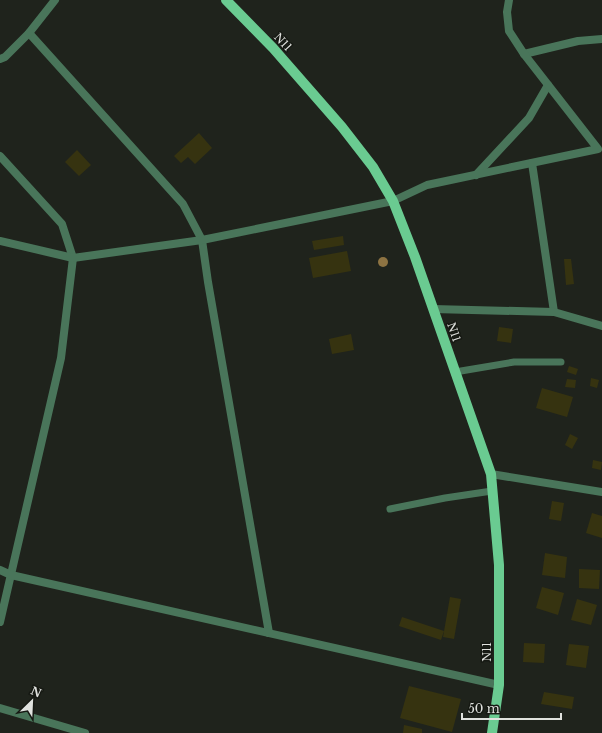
<svg xmlns="http://www.w3.org/2000/svg" width="602" height="733" viewBox="0 0 602 733" font-family="'Libre Baskerville',serif">
  <rect width="100%" height="100%" fill="#1f231c"/>
  <g fill="#363310">
    <path d="M199,133L212,148L195,164L188,157L181,163L174,156Z"/>
    <path d="M77,150L91,165L79,176L65,162Z"/>
    <path d="M343,236L344,245L314,250L312,241Z"/>
    <path d="M347,251L351,271L313,278L309,258Z"/>
    <path d="M564,259H571L574,284L566,285Z"/>
    <path d="M499,327L513,329L511,343L497,341Z"/>
    <path d="M351,334L354,350L332,354L329,339Z"/>
    <path d="M569,366L578,369L576,375L567,372Z"/>
    <path d="M591,378L599,380L597,388L590,386Z"/>
    <path d="M567,379L576,380L575,388L565,387Z"/>
    <path d="M542,388L573,397L567,417L536,408Z"/>
    <path d="M570,434L578,438L572,449L565,445Z"/>
    <path d="M593,460L602,462L601,470L592,468Z"/>
    <path d="M552,501L564,503L561,521L549,519Z"/>
    <path d="M592,513L602,516V538L586,533Z"/>
    <path d="M545,553L567,557L565,578L542,575Z"/>
    <path d="M579,569L600,570L599,589L579,588Z"/>
    <path d="M542,587L564,593L558,615L536,608Z"/>
    <path d="M450,597L461,599L454,639L443,637Z"/>
    <path d="M577,599L597,605L591,625L571,620Z"/>
    <path d="M402,617L444,631L441,640L399,626Z"/>
    <path d="M524,643L545,644L544,663L523,662Z"/>
    <path d="M569,644L589,646L586,668L566,665Z"/>
    <path d="M409,686L461,699L452,732L400,718Z"/>
    <path d="M544,692L574,697L572,709L541,704Z"/>
    <path d="M404,725L422,729V733H403Z"/>
  </g>
  <g fill="none" stroke-linecap="round" stroke-linejoin="round">
    <g stroke="#49755a" stroke-width="7">
      <path d="M455,372L514,362H561"/>
      <path d="M390,509L445,498L492,491"/>
    </g>
    <g stroke="#49755a" stroke-width="8">
      <path d="M29,33L183,204L202,240L208,282L269,633"/>
      <path d="M524,54L578,41L602,39"/>
      <path d="M0,59L5,57L29,33L55,0"/>
      <path d="M0,156L62,224L73,258L61,358L0,622"/>
      <path d="M532,163L554,312"/>
      <path d="M476,175L529,118L548,85"/>
      <path d="M0,241L73,258L202,240L393,201L427,185L598,149L524,54L509,31L507,12L509,0"/>
      <path d="M433,309L554,312L602,326"/>
      <path d="M491,474L602,492"/>
      <path d="M0,570L11,575L499,685"/>
      <path d="M0,708L85,733"/>
    </g>
    <path stroke="#6acb91" stroke-width="10" d="M226,0L273,48L342,127L373,167L393,201L415,257L491,474L499,565V685L492,733"/>
  </g>
  <circle fill="#8d7342" cx="383" cy="262" r="5"/>
  <g text-anchor="middle" dominant-baseline="central" stroke-width="3" stroke-linejoin="round" paint-order="stroke">
    <g font-size="11" fill="#e0e2de" stroke="#161913">
      <text transform="translate(283 42) rotate(47)">N11</text>
      <text transform="translate(454 332) rotate(71)">N11</text>
      <text transform="translate(487 652) rotate(-90)">N11</text>
    </g>
  </g>
  <g transform="translate(32 701) rotate(24)" stroke="#161913" stroke-width="3" paint-order="stroke">
  <path d="M0-3L7 15L0 10L-7 15Z" fill="#e0e2de"/>
  <text y="-6" font-size="11" font-weight="bold" text-anchor="middle" fill="#e0e2de">N</text>
  </g>
  <path d="M462 713v6h99v-6" fill="none" stroke="#e0e2de" stroke-width="2"/>
  <text x="468" y="713" font-size="12" fill="#e0e2de" stroke="#161913" stroke-width="3" paint-order="stroke">50 m</text>
</svg>
